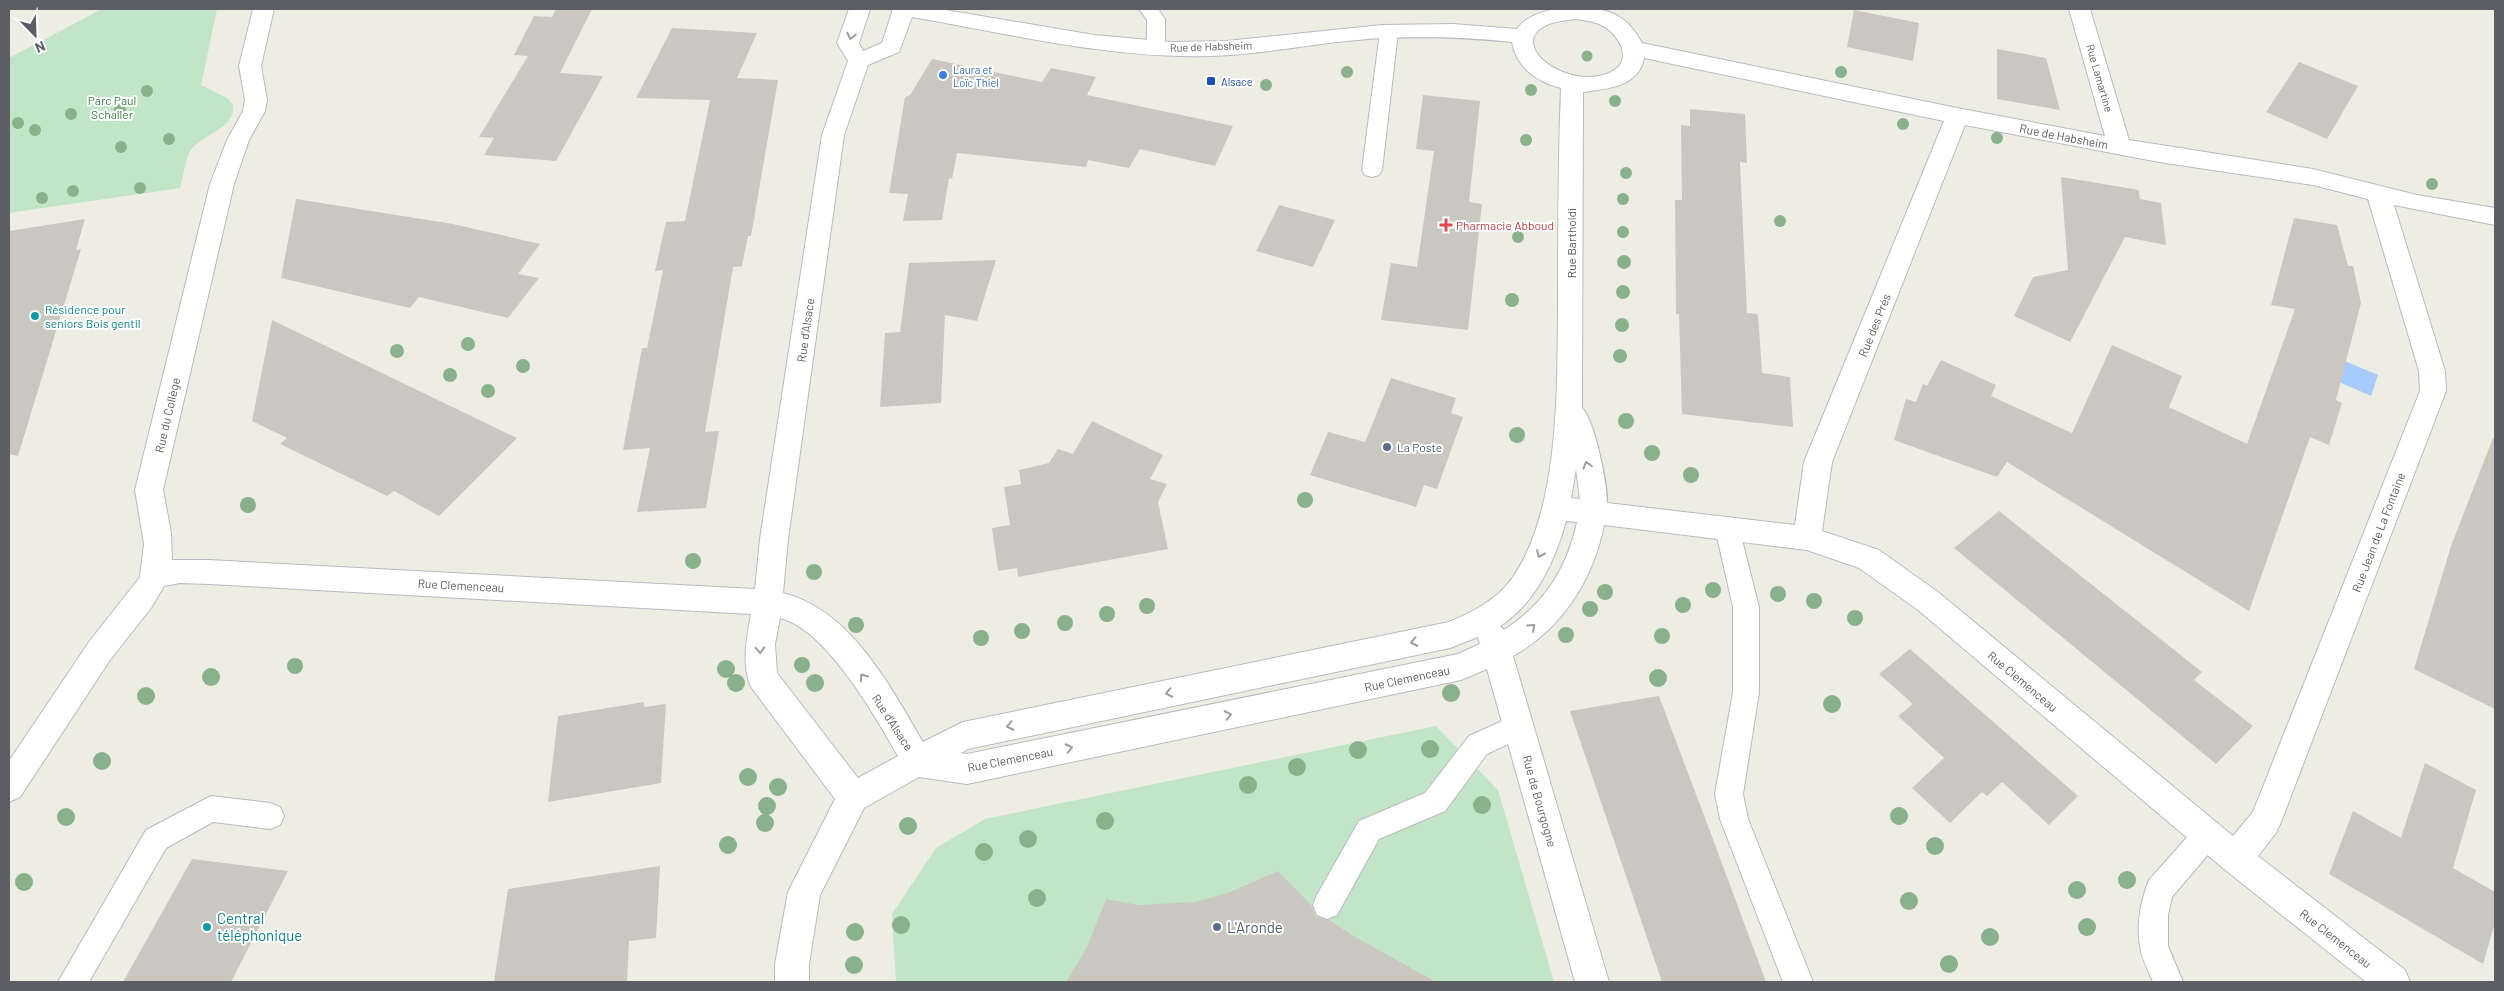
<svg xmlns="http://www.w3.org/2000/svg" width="2504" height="991" viewBox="0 0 2504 991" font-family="Barlow,sans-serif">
  <rect width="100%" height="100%" fill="#eeede4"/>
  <g fill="#c1e5c6">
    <path d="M102,9H217L201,85L227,98L233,105C237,129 198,135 189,153C185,163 183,177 180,188L9,213V58Z"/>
    <path d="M1436,726L1498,790L1554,982H896L892,914L936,848L985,819Z"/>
  </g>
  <path fill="#a6cbfc" d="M2316,349L2378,375L2371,396L2309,369Z"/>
  <g fill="#cac7c1">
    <path d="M556,9H592L560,73L603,76L556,161L484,155L494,138L479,137L528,56L514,55L534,16L552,17Z"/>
    <path d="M1854,10L1919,23L1913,61L1847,47Z"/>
    <path d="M672,28L757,33L737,78L778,80L751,236H748L742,266L733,267L720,344L705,432L719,431L706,508L637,512L650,448L623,450L642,348H647L663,270L655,271L666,222L685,221L710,100L636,98Z"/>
    <path d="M1997,49L2046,58L2060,110L1997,99Z"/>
    <path d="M932,59L1042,82L1051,68L1096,77L1087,95L1233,126L1215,166L1140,149L1129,168L1088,160L1086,167L957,153L952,179L949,178L942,220L903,221L908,194L889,193L905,97L910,95Z"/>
    <path d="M2299,62L2358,86L2327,139L2266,112Z"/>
    <path d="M1423,95L1480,101L1469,202L1482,204L1468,330L1381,320L1391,263L1417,267L1434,151L1416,149Z"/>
    <path d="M1690,109L1745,114L1747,163L1740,162L1747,313L1758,314L1762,373L1790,377L1793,427L1682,414L1679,314H1676L1675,200H1682L1681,125L1690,126Z"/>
    <path d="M2061,177L2139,190L2140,199L2161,203L2166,245L2125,237L2070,342L2014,316L2033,277L2068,270Z"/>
    <path d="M296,199L453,224L540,244L518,274L539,278L508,318L419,297L410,308L281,278Z"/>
    <path d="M1279,205L1335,220L1313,267L1256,251Z"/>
    <path d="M2294,218L2337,225L2348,266H2353L2361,303L2336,400L2342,403L2329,445L2310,437L2249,611L2007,462L1997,477L1894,440L1906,399L1916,402L1923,384L1927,386L1941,360L1996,385L1991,396L2072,433L2112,345L2182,376L2169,407L2247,444L2295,309L2271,305Z"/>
    <path d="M85,219L76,250L81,249L18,456L9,454V231Z"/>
    <path d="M996,260L977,321L945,315L941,403L880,407L885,333L900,332L909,263Z"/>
    <path d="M272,320L517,438L439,516L394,491L387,496L280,444L287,438L252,421Z"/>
    <path d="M1391,378L1456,398L1451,413L1463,417L1437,489L1424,485L1416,507L1310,475L1328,432L1365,442Z"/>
    <path d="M1092,421L1163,455L1150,479L1167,484L1158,502L1168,549L1018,577L1017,568L998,571L992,528L1010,525L1004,487L1021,484L1019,470L1049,463L1058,449L1073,454Z"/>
    <path d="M2493,438L2495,439V709L2414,669L2451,546Z"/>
    <path d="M1999,511L2202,672L2194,680L2253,726L2216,764L1954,548Z"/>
    <path d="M1910,649L2078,796L2049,825L2002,782L1987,796L1982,792L1950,823L1912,788L1944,758L1898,716L1913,704L1879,674Z"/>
    <path d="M1659,696L1714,842L1766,982H1662L1570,711Z"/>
    <path d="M644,702V707L666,704L661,783L548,802L558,716Z"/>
    <path d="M2425,763L2476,790L2453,868L2495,892V923L2483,964L2329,874L2353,811L2401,838Z"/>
    <path d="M192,859L288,871L231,982H123Z"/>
    <path d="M660,866L656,938L629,941L627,982H494L508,889Z"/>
    <path d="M1278,871L1311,905L1316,917L1330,920L1350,934L1436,982H1066L1087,947L1106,899L1138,905L1195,902L1228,893Z"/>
  </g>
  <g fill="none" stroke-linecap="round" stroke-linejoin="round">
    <g stroke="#b9babf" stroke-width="2">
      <g id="lane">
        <path d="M1139,9H1158L1165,19V48L1163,52L1156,54L1149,52L1147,48V20Z"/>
        <path d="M1389,26L1396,28L1398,32L1382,170L1379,175L1372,177L1365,175L1362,170L1380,32L1382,28Z"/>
        <path d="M1727,518L1736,521L1739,528L1759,607V692L1743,794L1748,819L1813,982H1783L1720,819L1715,794L1733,692V607L1715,528L1718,521Z"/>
        <path d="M1518,714L1527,717L1531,726L1527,735L1487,754L1445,811L1379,839L1337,915L1327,919L1317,915L1313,905L1317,895L1359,821L1425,793L1469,736Z"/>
        <path d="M211,796L270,803L280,807L284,816L280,825L270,829L213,822L166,848L89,982H58L146,830Z"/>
        <path d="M2207,822L2217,826L2221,835L2217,844L2172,897L2168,915V946L2183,982H2153C2149,971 2141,958 2140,946C2136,925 2141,899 2149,880L2197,826Z"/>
      </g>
    </g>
    <g stroke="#b9babf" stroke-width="2">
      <path id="street" d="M253,9H274L261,66L267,100L265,111L249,140L234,184L163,490L171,533L172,560H209L755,589L760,539L822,135L848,61L837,43L849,9H870L859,43L863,51L882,43L892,12L891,9H940L1094,35L1172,42L1227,41L1382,25L1453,24L1517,29C1533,4 1593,3 1616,15C1628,21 1636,32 1642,43L1957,108L2105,136L2069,9H2090L2129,140L2313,169L2417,195L2495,208V225L2394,205L2445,371L2446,391L2281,822L2276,833L2258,856L2405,970L2410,982H2366L2224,869L1918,610L1859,568L1807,550L1604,525C1593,580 1562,629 1513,656L1609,982H1575L1487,669L1461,680L967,784L919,777L864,808L820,895L809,964V982H775V964L788,892L835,799L751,687C741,664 747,637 751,614L209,584L180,583L164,586L151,608L110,660L20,797L9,802V761L89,642L140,577L144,544L135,490L210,184L227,140L243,111L245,100L239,66ZM912,17C1011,34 1110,59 1211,56C1260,55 1309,44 1357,40C1409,35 1461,37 1512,42C1516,67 1537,82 1561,88C1558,161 1558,234 1558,308C1557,389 1560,508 1513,577C1498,599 1473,612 1449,622L963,722L923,742C890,686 851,610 783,593L788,539L844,135L868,65L899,52ZM1575,19C1584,20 1593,21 1601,25C1618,33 1635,60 1611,72C1567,93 1500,41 1552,23C1559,21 1568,20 1575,19ZM1644,58L1944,121L1804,462L1795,525L1607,503C1608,485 1594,418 1582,408L1583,92C1606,89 1639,87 1644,58ZM1965,125L2159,162L2313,185L2368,199L2419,371L2420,391L2253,812L2233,836L1938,592L1879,550L1822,531L1832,462ZM1576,469L1580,499L1571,498ZM1566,521L1577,522C1567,569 1544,604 1504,630L1500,626C1536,603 1555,561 1566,521ZM780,618C826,629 875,716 898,756L858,778L777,673L775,644ZM1478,637L1480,644L1458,654L967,754L961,753L968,749L1450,648Z"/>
    </g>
    <use href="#lane" fill="#fff" fill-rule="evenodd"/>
    <use href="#street" fill="#fff" fill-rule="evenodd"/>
  </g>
  <g fill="#89b18c">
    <circle cx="1587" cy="56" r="5.5"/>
    <circle cx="1347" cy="72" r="6"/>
    <circle cx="1841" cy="72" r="6"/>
    <circle cx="1266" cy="85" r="6"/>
    <circle cx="1531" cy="90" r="6"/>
    <circle cx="147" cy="91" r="6"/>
    <circle cx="1615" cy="101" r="6"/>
    <circle cx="120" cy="110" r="6"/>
    <circle cx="71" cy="114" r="6"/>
    <circle cx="18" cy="123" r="6"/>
    <circle cx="1903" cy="124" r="6"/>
    <circle cx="35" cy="130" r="6"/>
    <circle cx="1997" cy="138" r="6"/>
    <circle cx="169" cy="139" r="6"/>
    <circle cx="1526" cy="140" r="6"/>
    <circle cx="121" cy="147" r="6"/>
    <circle cx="1626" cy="173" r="6"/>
    <circle cx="2432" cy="184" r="6"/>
    <circle cx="140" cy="188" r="6"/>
    <circle cx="73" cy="191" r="6"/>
    <circle cx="42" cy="198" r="6"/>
    <circle cx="1623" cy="199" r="6"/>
    <circle cx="1780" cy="221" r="6"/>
    <circle cx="1623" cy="232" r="6"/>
    <circle cx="1518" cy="237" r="6"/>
    <circle cx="1624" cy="262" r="7"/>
    <circle cx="1623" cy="292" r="7"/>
    <circle cx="1512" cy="300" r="7"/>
    <circle cx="1622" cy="325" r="7"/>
    <circle cx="468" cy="344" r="7"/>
    <circle cx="397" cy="351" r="7"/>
    <circle cx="1620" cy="356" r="7"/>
    <circle cx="523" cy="366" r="7"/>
    <circle cx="450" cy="375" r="7"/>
    <circle cx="488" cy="391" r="7"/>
    <circle cx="1626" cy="421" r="8"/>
    <circle cx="1517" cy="435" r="8"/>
    <circle cx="1652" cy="453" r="8"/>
    <circle cx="1691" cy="475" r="8"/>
    <circle cx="1305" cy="500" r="8"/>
    <circle cx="248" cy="505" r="8"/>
    <circle cx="693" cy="561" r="8"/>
    <circle cx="814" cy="572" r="8"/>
    <circle cx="1713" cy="590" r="8"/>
    <circle cx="1605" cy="592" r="8"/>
    <circle cx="1778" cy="594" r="8"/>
    <circle cx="1814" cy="601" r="8"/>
    <circle cx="1683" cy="605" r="8"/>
    <circle cx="1147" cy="606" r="8"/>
    <circle cx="1590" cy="609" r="8"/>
    <circle cx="1107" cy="614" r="8"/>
    <circle cx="1855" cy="618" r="8"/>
    <circle cx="1065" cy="623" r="8"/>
    <circle cx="856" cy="625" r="8"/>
    <circle cx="1022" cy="631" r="8"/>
    <circle cx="1566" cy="635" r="8"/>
    <circle cx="1662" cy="636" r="8"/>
    <circle cx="981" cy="638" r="8"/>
    <circle cx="802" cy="665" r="8"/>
    <circle cx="295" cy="666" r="8"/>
    <circle cx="726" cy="669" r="9"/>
    <circle cx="211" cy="677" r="9"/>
    <circle cx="1658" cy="678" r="9"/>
    <circle cx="736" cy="683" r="9"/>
    <circle cx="815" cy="683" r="9"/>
    <circle cx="1451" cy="693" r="9"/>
    <circle cx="146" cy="696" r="9"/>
    <circle cx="1832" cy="704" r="9"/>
    <circle cx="1430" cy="749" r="9"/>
    <circle cx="1358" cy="750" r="9"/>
    <circle cx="102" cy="761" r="9"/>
    <circle cx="1297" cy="767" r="9"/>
    <circle cx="748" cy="777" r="9"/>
    <circle cx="1248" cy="785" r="9"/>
    <circle cx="778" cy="787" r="9"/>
    <circle cx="1482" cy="805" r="9"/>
    <circle cx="767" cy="806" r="9"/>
    <circle cx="1899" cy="816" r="9"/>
    <circle cx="66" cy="817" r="9"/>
    <circle cx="1105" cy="821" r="9"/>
    <circle cx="765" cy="823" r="9"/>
    <circle cx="908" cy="826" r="9"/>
    <circle cx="1028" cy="839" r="9"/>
    <circle cx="728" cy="845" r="9"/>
    <circle cx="1935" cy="846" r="9"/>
    <circle cx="984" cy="852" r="9"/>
    <circle cx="2127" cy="880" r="9"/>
    <circle cx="24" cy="882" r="9"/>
    <circle cx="2077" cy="890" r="9"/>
    <circle cx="1037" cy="898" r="9"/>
    <circle cx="1909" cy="901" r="9"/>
    <circle cx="901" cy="925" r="9"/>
    <circle cx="2087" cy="927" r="9"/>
    <circle cx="855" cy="932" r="9"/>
    <circle cx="1990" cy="937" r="9"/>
    <circle cx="1949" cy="964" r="9"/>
    <circle cx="854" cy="965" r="9"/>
  </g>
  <defs><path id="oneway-chevron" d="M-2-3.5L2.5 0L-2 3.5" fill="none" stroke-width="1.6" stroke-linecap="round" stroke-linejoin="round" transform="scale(1.25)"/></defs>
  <g stroke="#9d9ea2">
    <use href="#oneway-chevron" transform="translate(851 36) rotate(103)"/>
    <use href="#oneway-chevron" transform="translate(1587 465) rotate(-105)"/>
    <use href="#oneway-chevron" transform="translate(1540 554) rotate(114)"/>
    <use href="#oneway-chevron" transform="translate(1532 627) rotate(-42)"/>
    <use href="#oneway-chevron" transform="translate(1414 642) rotate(168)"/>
    <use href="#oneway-chevron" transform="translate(760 650) rotate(88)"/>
    <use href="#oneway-chevron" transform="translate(863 677) rotate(-125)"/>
    <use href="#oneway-chevron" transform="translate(1169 693) rotate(168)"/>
    <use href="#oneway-chevron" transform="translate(1228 715) rotate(-12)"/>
    <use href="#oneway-chevron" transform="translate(1010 726) rotate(168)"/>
    <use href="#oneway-chevron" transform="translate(1069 748) rotate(-12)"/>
  </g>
  <circle fill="#3f7fe0" stroke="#fff" stroke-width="2" cx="943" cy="75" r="5"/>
  <rect fill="#1a4fb4" stroke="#fff" stroke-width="2" x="1206" y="76" width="10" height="10" rx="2.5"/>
  <path fill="#e0444e" stroke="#fff" stroke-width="2" d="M1443.5 217.5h5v5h5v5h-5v5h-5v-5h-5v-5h5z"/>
  <g fill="#0f9aa8" stroke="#fff" stroke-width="2">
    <circle cx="35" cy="316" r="5"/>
    <circle cx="207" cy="927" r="5"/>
  </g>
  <g fill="#5c6f8a" stroke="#fff" stroke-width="2">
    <circle cx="1387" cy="447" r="5"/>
    <circle cx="1217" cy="927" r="5"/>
  </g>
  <g text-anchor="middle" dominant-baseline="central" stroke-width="4" stroke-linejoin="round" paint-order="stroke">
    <g font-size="11" fill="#5c5e64" stroke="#fff">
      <text transform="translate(1211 46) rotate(-2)">Rue de Habsheim</text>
      <text transform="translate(2100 78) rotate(74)">Rue Lamartine</text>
    </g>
    <g font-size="11" fill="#366cbe" stroke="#fff" text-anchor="start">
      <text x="953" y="69">Laura et<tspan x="953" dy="13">Loïc Thiel</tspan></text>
    </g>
    <g font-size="11" fill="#164399" stroke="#fff" text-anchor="start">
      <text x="1221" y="81">Alsace</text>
    </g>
    <g font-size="12" fill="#378044" stroke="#fff">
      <text x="112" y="100">Parc Paul<tspan x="112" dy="14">Schaller</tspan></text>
    </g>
    <g font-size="12" fill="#5c5e64" stroke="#fff">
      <text transform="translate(2064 136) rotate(11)">Rue de Habsheim</text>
      <text transform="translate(1571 243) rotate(-90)">Rue Bartholdi</text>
      <text transform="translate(1874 325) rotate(-68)">Rue des Prés</text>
      <text transform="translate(805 330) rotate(-82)">Rue d'Alsace</text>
      <text transform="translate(167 415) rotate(-77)">Rue du Collège</text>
      <text transform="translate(2378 532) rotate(-69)">Rue Jean de La Fontaine</text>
      <text transform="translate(461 585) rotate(3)">Rue Clemenceau</text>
      <text transform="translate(1407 678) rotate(-12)">Rue Clemenceau</text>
      <text transform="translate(2023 681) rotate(40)">Rue Clemenceau</text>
      <text transform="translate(893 722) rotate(57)">Rue d'Alsace</text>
      <text transform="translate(1010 759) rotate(-11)">Rue Clemenceau</text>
      <text transform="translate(1540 801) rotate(74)">Rue de Bourgogne</text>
      <text transform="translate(2336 938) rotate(38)">Rue Clemenceau</text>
    </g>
    <g font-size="12" fill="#be3a42" stroke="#fff" text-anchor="start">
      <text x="1456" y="225">Pharmacie Abboud</text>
    </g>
    <g font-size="12" fill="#0d838f" stroke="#fff" text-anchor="start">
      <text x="45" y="309">Résidence pour<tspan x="45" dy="14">seniors Bois gentil</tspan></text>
    </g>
    <g font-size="12" fill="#4e5e75" stroke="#fff" text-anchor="start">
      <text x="1397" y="447">La Poste</text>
    </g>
    <g font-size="15" fill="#0d838f" stroke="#fff" text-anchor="start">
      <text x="217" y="918">Central<tspan x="217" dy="17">téléphonique</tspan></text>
    </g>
    <g font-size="15" fill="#4e5e75" stroke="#fff" text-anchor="start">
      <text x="1227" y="927">L'Aronde</text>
    </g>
  </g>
  <rect width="2504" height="991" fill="none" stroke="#5c5e64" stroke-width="20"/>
  <g transform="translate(35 35) rotate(157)" stroke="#ffffff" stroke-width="4" paint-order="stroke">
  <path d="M0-4L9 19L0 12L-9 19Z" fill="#5c5e64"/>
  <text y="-8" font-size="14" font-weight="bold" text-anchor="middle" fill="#5c5e64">N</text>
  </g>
</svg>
